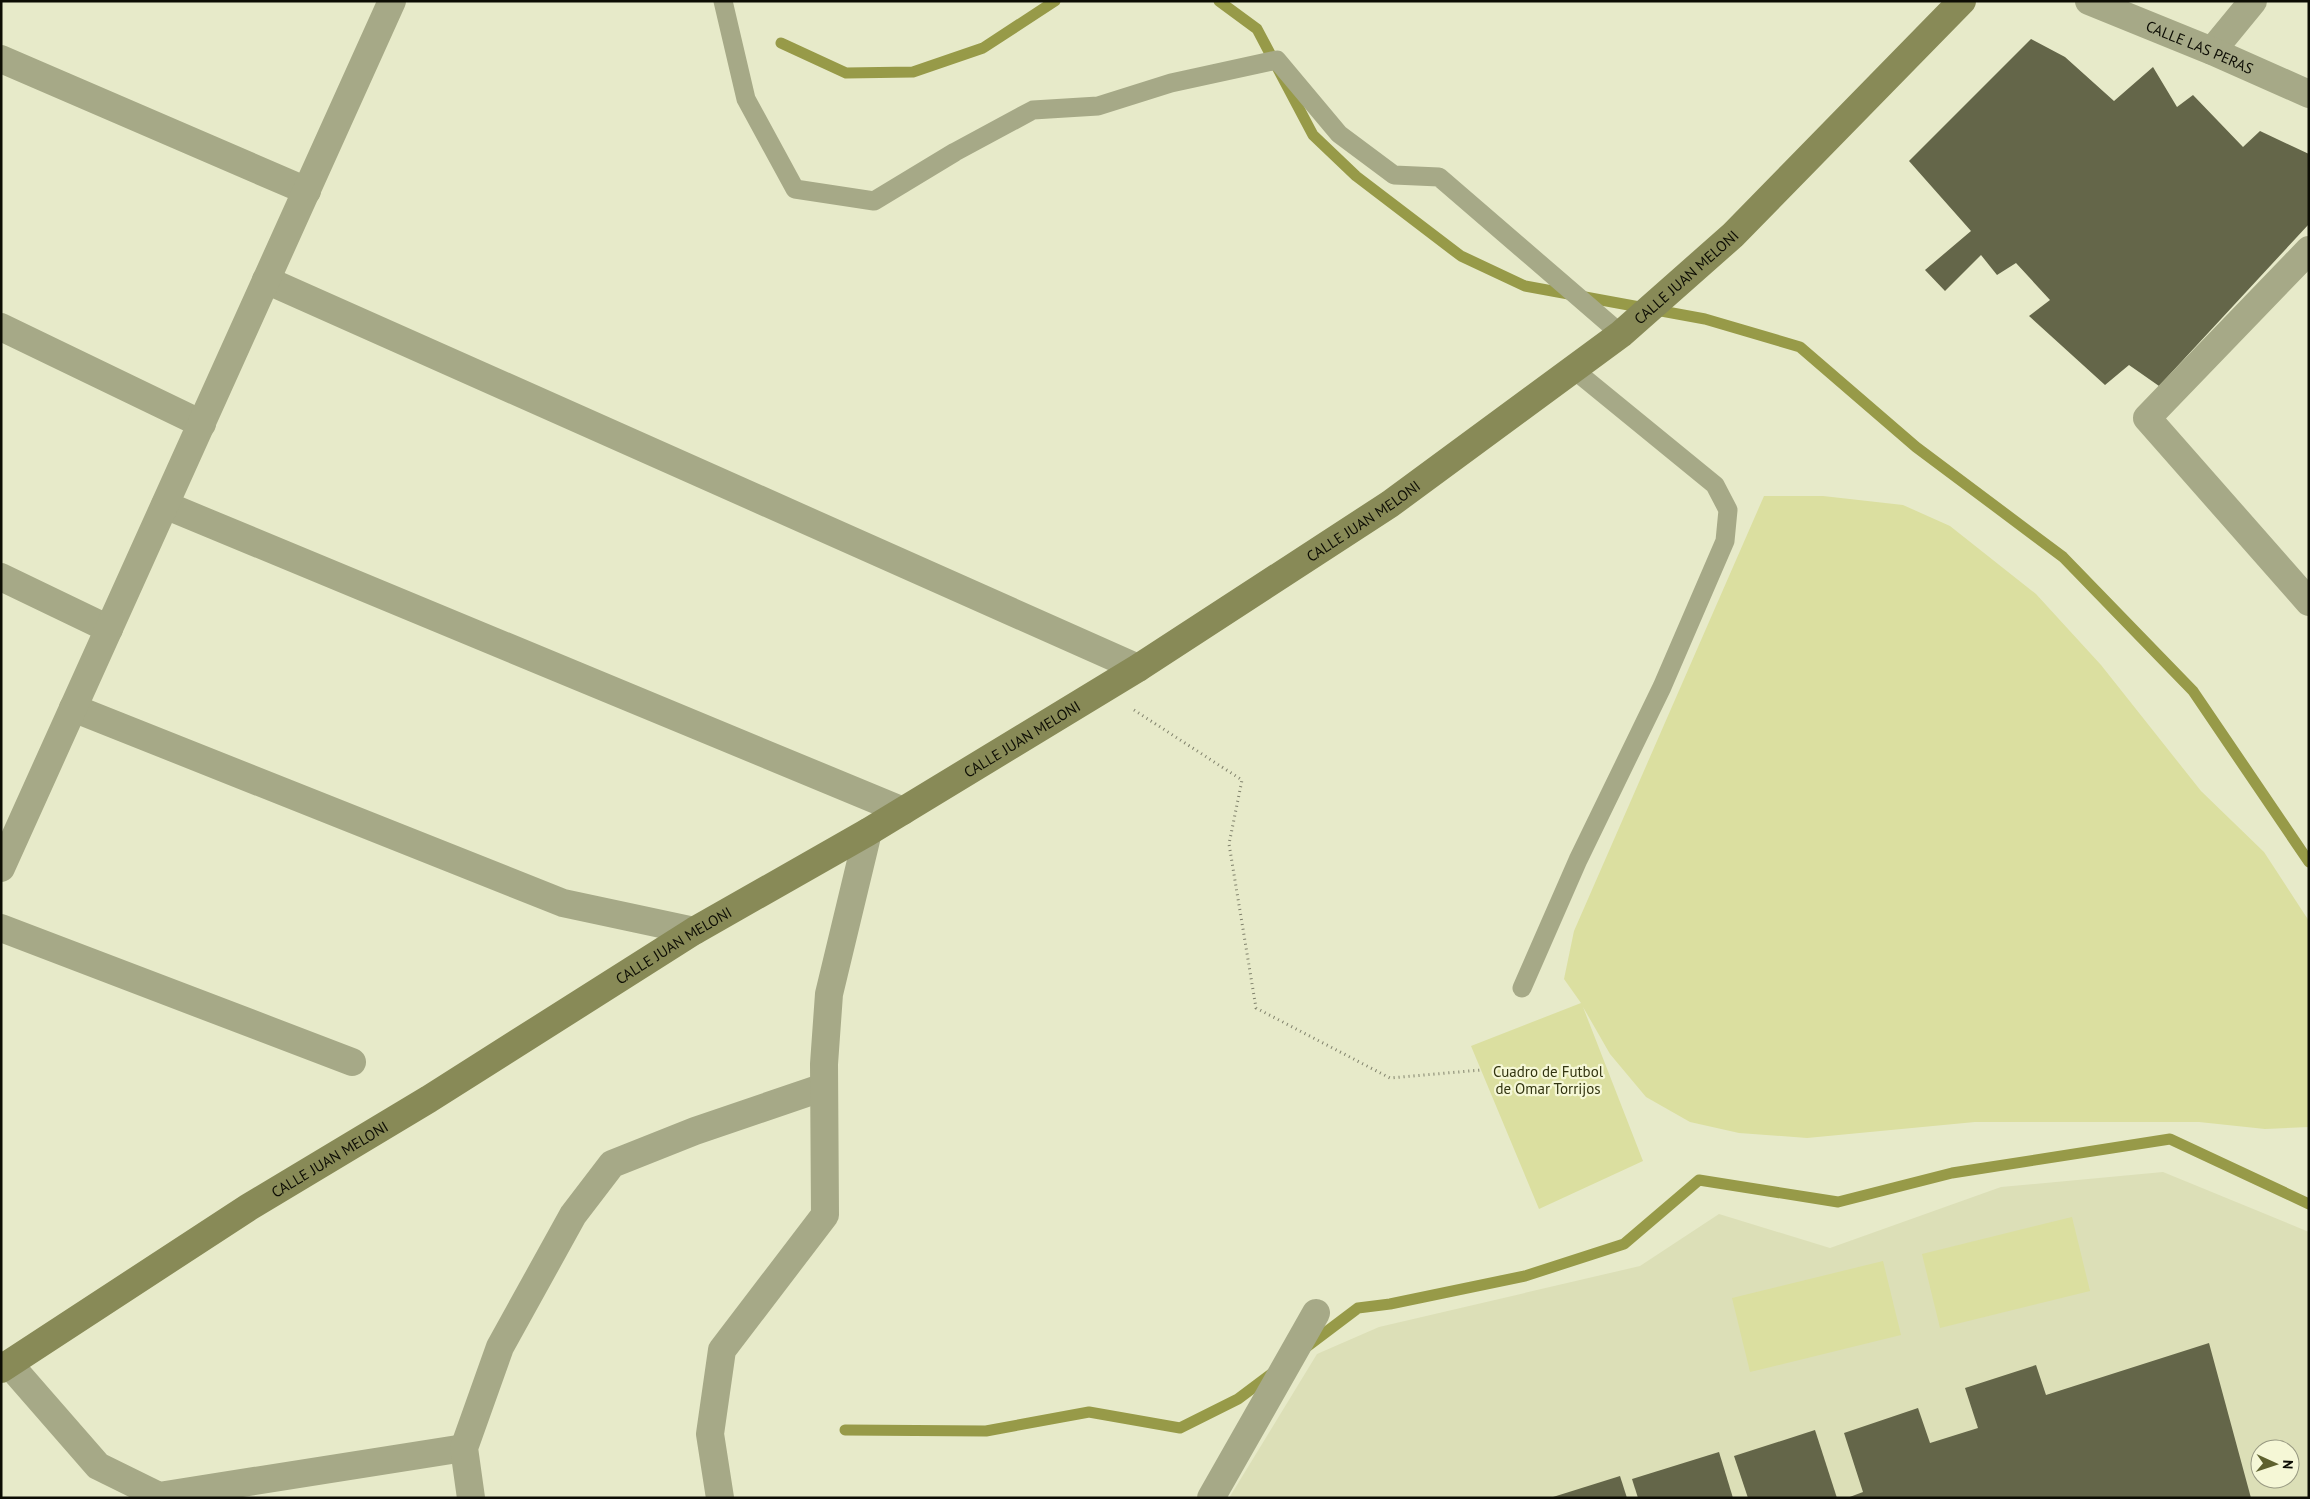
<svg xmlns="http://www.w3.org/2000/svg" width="2310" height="1499" viewBox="0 0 2310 1499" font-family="'PT Sans',sans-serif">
  <rect width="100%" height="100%" fill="#e7eac9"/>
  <path fill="#dcdfb7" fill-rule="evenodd" d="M2163,1172L2309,1232V1498H1229L1317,1354L1379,1327L1640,1266L1719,1214L1830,1248L2001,1187ZM2260,1449H2290V1479H2260Z"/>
  <g fill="#dbdfa0">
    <path d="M1764,496H1823L1903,505L1950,526L2036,594L2101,665L2201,791L2264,852L2309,921V1127L2265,1129L2199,1122H1975L1807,1138L1739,1133L1690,1122L1646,1097L1610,1054L1583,1007L1643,1161L1539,1209L1471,1046L1581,1003L1564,979L1574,931Z"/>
    <path d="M2072,1217L2090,1291L1940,1328L1922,1254Z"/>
    <path d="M1883,1261L1901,1335L1750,1372L1732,1298Z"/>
  </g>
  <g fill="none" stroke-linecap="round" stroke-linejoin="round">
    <g stroke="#979a48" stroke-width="11">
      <path d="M1219,1L1257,29L1313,135L1356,176L1461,256L1525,286L1705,319L1800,347L1916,447L2063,557L2193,691L2309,862"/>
      <path d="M781,43L846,73L913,72L983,48L1055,1"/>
      <path d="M1305,1348L1358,1308L1390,1304L1525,1276L1624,1244L1699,1180L1838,1202L1952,1173L2170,1139L2309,1204"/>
      <path d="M845,1430L986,1431L1089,1412L1180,1428L1238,1399L1274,1372"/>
    </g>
  </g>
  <g fill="#646649">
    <path d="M2031,39L2065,57L2114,101L2153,67L2177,107L2193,95L2243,147L2260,131L2309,154V224L2159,386L2129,365L2105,385L2029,316L2050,300L2016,263L1997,275L1981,255L1945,291L1925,270L1971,231L1909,161Z"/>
    <path d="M2209,1343L2251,1498H1847L1863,1492L1844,1433L1918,1408L1930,1443L1978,1428L1965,1388L2036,1365L2046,1395Z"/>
    <path d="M1815,1430L1837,1498H1748L1734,1456Z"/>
    <path d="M1719,1452L1733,1498H1638L1632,1479Z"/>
    <path d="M1620,1476L1627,1498H1553V1497Z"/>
  </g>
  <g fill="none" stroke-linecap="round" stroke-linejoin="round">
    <path stroke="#80826c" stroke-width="3" stroke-dasharray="1 4" stroke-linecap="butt" d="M1134,710L1242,780L1229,844L1256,1008L1390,1078L1481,1070"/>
    <g stroke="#a6a987" stroke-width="19">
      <path d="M723,1L746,99L795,189L874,201L955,152L1033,110L1098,106L1171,83L1277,60L1339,134L1394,175L1439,177L1621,334"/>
      <path d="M1522,988L1578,860L1662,687L1725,541L1728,510L1715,485L1573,369"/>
    </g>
    <g stroke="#a6a987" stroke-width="28">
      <path d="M2212,51L2253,1"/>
      <path d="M1,59L307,191"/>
      <path d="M2309,250L2147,418L2309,602"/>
      <path d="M266,280L1138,668"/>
      <path d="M1,327L202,424"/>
      <path d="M165,505L903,811"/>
      <path d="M1,577L109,629"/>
      <path d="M73,708L563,903L694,931"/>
      <path d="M1,868L392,1"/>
      <path d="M1,928L352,1062"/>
      <path d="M9,1364L98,1466L159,1496L464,1448"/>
      <path d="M471,1498L464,1448L500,1347L573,1215L612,1164L695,1131L824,1087"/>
      <path d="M720,1498L710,1434L722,1350L825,1215L824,1064L829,994L868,832"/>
      <path d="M1211,1498L1316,1313"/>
    </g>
    <path stroke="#a6a987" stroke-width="28" id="s1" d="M2089,1L2212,51L2309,94"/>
    <path stroke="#888a57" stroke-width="28" id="s2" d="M1,1369L249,1207L429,1099L694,931L868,832L1138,668L1390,504L1621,334L1733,235L1962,1"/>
  </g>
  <g text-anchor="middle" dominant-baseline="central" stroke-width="4.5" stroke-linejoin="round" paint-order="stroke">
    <g font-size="15" fill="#0d0d04" stroke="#f5f7d6">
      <text stroke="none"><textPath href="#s1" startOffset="120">CALLE LAS PERAS</textPath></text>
      <text stroke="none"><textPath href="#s2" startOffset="2010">CALLE JUAN MELONI</textPath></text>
      <text stroke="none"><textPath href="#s2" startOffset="1605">CALLE JUAN MELONI</textPath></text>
      <text stroke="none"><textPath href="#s2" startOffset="1200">CALLE JUAN MELONI</textPath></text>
      <text stroke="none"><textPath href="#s2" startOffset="795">CALLE JUAN MELONI</textPath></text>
      <text stroke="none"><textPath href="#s2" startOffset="390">CALLE JUAN MELONI</textPath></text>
    </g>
    <g font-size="15" fill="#323410" stroke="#f5f7d6">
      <text x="1548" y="1071">Cuadro de Futbol<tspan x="1548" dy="17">de Omar Torrijos</tspan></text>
    </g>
  </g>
  <rect width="2310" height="1499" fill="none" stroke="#0d0d04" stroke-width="5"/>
  <g transform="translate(2275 1464) rotate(93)"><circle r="24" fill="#f5f7d6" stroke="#989982"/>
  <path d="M0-4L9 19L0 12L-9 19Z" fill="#5e612e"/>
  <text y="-8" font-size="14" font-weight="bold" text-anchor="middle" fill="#0d0d04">N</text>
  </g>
</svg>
